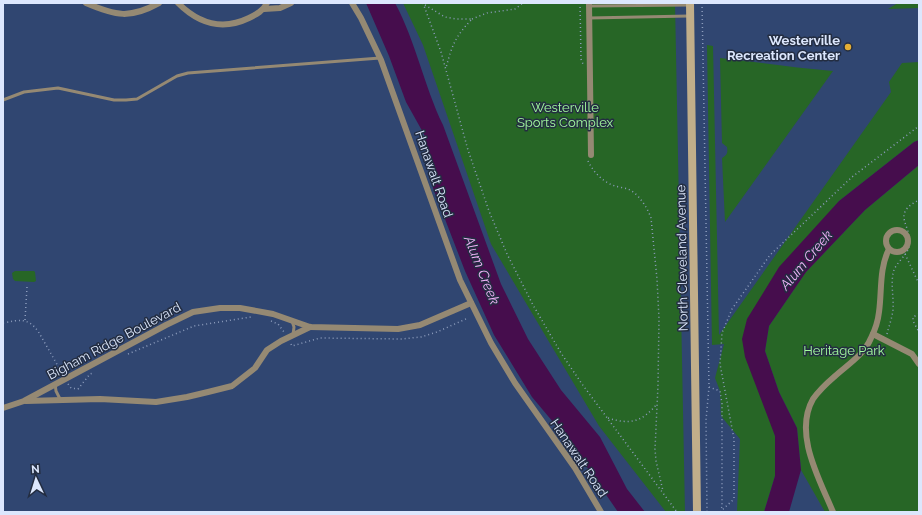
<svg xmlns="http://www.w3.org/2000/svg" width="922" height="515" viewBox="0 0 922 515" font-family="Raleway,sans-serif">
  <rect width="100%" height="100%" fill="#304671"/>
  <g fill="#276626">
    <path d="M403,3H675L685,512H666L599,426L491,244L423,45Z"/>
    <path d="M898,3H919V8L888,9Z"/>
    <path d="M707,45L713,46L719,335L891,92L889,82L902,63L919,62V140L914,142L839,201L747,319L775,436V476L764,512H734L737,511L740,439L721,416L720,391L715,378L724,344L712,345Z"/>
    <path d="M720,58C758,62 795,68 833,71L725,222L722,158C727,155 728,153 727,147L722,143Z"/>
    <path d="M919,165V512H825L801,470L797,428L779,392L765,351L769,326L806,272L865,210Z"/>
    <path d="M15,271H34L35,272L36,281L34,282L15,281L13,279L12,273Z"/>
  </g>
  <g fill="#460d4d">
    <path d="M366,3H395C416,42 424,86 443,125L501,284L528,339L561,390L600,437L627,489L645,512H618L569,441L532,397L494,335L465,271L433,188L425,136L406,102L389,56Z"/>
    <path d="M919,140V165L865,210L806,272L769,326L765,351L779,392L797,428L801,470L789,512H764L775,476V436L745,357L742,339L747,319L779,267L839,201L914,142Z"/>
  </g>
  <g fill="none" stroke-linecap="round" stroke-linejoin="round">
    <g stroke="#8c9cbc" stroke-width="1.5" stroke-dasharray="1 3" stroke-linecap="butt">
      <path d="M423,3L441,52L468,150L489,211L507,254L533,305L561,353L582,384L677,512"/>
      <path d="M580,3L581,59L583,64"/>
      <path d="M702,3L709,387L706,420L707,512"/>
      <path d="M425,5L445,17L456,19H472C455,37 452,45 446,68"/>
      <path d="M472,19L487,13L515,9L523,3"/>
      <path d="M588,161C594,173 603,182 615,186C619,187 624,188 628,189C639,194 647,207 651,218L657,279L659,319L658,385L655,449L656,461L663,491"/>
      <path d="M905,254L919,284"/>
      <path d="M919,314L913,317V321L919,332"/>
      <path d="M25,320L27,287"/>
      <path d="M271,321L278,324L284,332"/>
      <path d="M3,323C19,320 27,317 38,331L62,373"/>
      <path d="M887,334C889,326 892,318 893,310C894,297 890,282 894,270C897,262 907,255 909,247C914,226 889,215 919,200"/>
      <path d="M291,344L292,346L320,338L401,339L421,337L437,332L468,318"/>
      <path d="M128,354L194,326L251,317"/>
      <path d="M68,384L71,388L78,389L90,374L93,373"/>
      <path d="M709,387L720,391L722,404V507L720,510"/>
      <path d="M608,418C630,425 642,422 657,404"/>
      <path d="M720,512L734,499V439L720,364L722,333L732,309L770,255L852,177L919,126"/>
    </g>
    <g stroke="#958973" stroke-width="3">
      <path d="M589,6L690,5"/>
      <path d="M589,18L689,16"/>
      <path d="M3,100L24,92L58,88L114,100H126L137,99L177,76L188,73L380,58"/>
      <path d="M292,321L294,327L293,335"/>
      <path d="M55,384L56,391L60,399"/>
    </g>
    <g stroke="#958973" stroke-width="6">
      <path d="M86,3C116,16 130,19 159,3"/>
      <path d="M178,3C198,23 222,31 249,18C257,14 263,11 267,3"/>
      <path d="M352,3L361,18L381,60L460,280L491,343L515,383L575,468L601,512"/>
      <path d="M589,3L591,155"/>
      <path d="M264,9L280,8L291,3"/>
      <circle cx="897" cy="241" r="11"/>
      <path d="M873,334L912,354L919,364"/>
      <path d="M26,401L100,399L156,402L187,397L208,392L232,386L255,368L267,350L281,341L310,327"/>
      <path d="M3,408L24,401L166,325L193,312L220,308H240L273,314L310,327L398,329L420,325L471,303"/>
      <path d="M833,512C820,480 793,434 813,399C818,392 827,383 834,377C847,365 864,355 871,338C875,330 878,321 879,312C882,291 879,269 889,249"/>
    </g>
    <path stroke="#c1ae8a" stroke-width="8" d="M690,3L697,512"/>
  </g>
  <circle fill="#e4ae35" stroke="#232d41" stroke-width="1.5" cx="848" cy="47" r="4"/>
  <g text-anchor="middle" dominant-baseline="central" stroke-width="3" stroke-linejoin="round" paint-order="stroke">
    <g font-size="13" font-weight="bold" fill="#dce7fd" stroke="#232d41" text-anchor="end">
      <text x="840" y="40">Westerville<tspan x="840" dy="15">Recreation Center</tspan></text>
    </g>
    <g font-size="13" fill="#a3fa9e" stroke="#232d41">
      <text x="565" y="107">Westerville<tspan x="565" dy="15">Sports Complex</tspan></text>
      <text x="844" y="350">Heritage Park</text>
    </g>
    <g font-size="13" fill="#dce7fd" stroke="#232d41">
      <text transform="translate(434 174) rotate(71)">Hanawalt Road</text>
      <text transform="translate(682 258) rotate(-91)">North Cleveland Avenue</text>
      <text transform="translate(114 341) rotate(-28)">Bigham Ridge Boulevard</text>
      <text transform="translate(579 458) rotate(56)">Hanawalt Road</text>
    </g>
    <g font-size="14" font-style="italic" fill="#f3b2fa" stroke="#232d41">
      <text transform="translate(806 260) rotate(-50)">Alum Creek</text>
      <text transform="translate(482 270) rotate(68)">Alum Creek</text>
    </g>
  </g>
  <rect width="922" height="515" fill="none" stroke="#dce7fd" stroke-width="8"/>
  <g transform="translate(36 479) rotate(356)" stroke="#232d41" stroke-width="3" paint-order="stroke">
  <path d="M0-3L7 15L0 10L-7 15Z" fill="#dce7fd"/>
  <text y="-6" font-size="11" font-weight="bold" text-anchor="middle" fill="#dce7fd">N</text>
  </g>
</svg>
